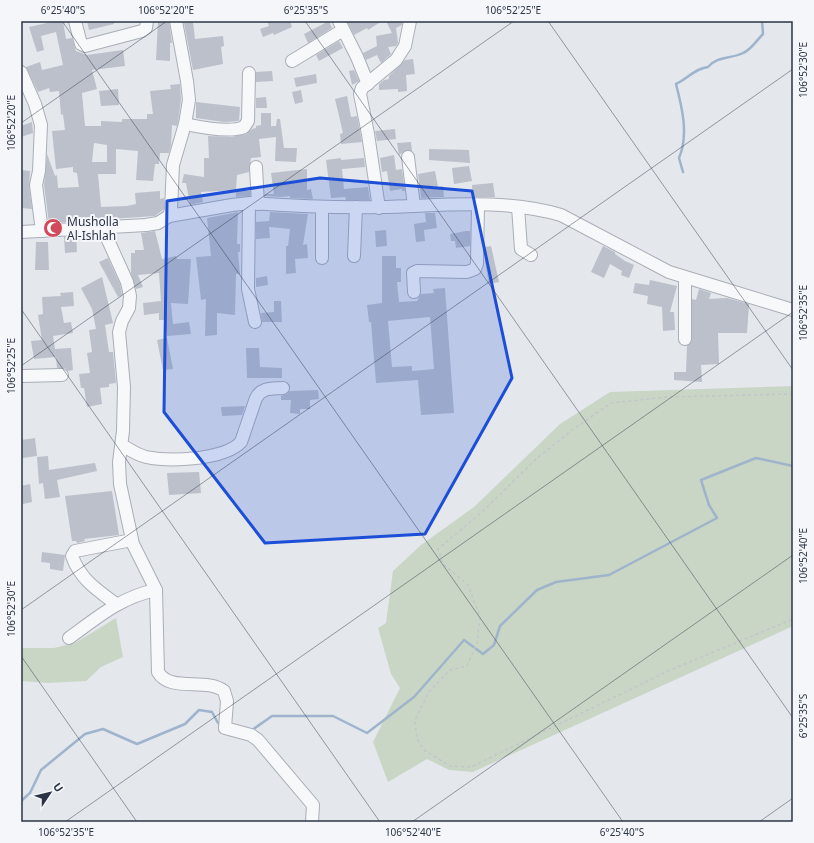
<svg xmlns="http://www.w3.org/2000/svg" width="814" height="843" viewBox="0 0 814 843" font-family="'Noto Sans',sans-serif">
  <rect width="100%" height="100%" fill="#e4e7ec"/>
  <g fill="#c9d6c5">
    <path d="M793,386V626L473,772L449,770L427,759L388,782L373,742L400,688L391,674L378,628L386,623L393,571L421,545L474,507L560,424L610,392Z"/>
    <path d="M116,618L123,657L101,667L86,681L48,683L21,681V648H54L75,643Z"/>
  </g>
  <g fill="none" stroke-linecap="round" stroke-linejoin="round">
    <g stroke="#9fb4cc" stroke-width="2.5">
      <path d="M683,172L679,158C689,135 682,107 676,84C689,78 694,69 708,67C717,56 731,59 743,53C751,50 757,40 763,34L762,21"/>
      <path d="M252,730L272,716H333L367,733L414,697L464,640L483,654L494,645L500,626L537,590L556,582L609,575L717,518L709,505L701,480L756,458L793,466"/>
      <path d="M21,801L30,793L41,770L85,734L103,729L137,744L185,724L199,710L212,712L218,723L221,724"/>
    </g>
  </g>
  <g fill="#bbc0ca" fill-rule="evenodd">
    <path d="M56,21H63L66,39L72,38L76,51L87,55L123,50L125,66L92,70L97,89L82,93L85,126H101V121L122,122V119H147V114H153L150,91L171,89L170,85L180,84L181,100L178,122L177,126L172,125L171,145L169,153H160L159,164H155L153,181L136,180L138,151L116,149V174H98L101,207L127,206L136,204L135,193L160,191V199L164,198V209L155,216L49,223L44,185L47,154L55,176L57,175L58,188L79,187L77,173L73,172V167L56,169L52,131L65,130L63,114L61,115L59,91L50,92L49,88L38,92L26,67L40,62L42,70L63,65L56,32L41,36L44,50L37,52L29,27ZM94,143L107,145V162H92Z"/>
    <path d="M87,21H113L114,24L89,30Z"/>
    <path d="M158,21H169L172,43H170V61L156,60Z"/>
    <path d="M267,21H290L292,27L274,35L273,33L263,37L260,29L269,26Z"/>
    <path d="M329,21L332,28L308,43L304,34Z"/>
    <path d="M347,21H382L368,30L367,28L354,35Z"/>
    <path d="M386,21H402V25L396,28L398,43L396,46L388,47L391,54L381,63L377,55L366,60L363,53L377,46L376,36L392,33Z"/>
    <path d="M193,22L195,39L223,36L224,46L221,47L223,64L193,70L184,23Z"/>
    <path d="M339,41L343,48L319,61L316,55Z"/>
    <path d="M413,59L415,74L406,75L407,91L398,92V89L379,90V84L384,80L389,79V76L405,60Z"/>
    <path d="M354,70L359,81L352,85L349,71Z"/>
    <path d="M272,71L273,81L256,82V72Z"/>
    <path d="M316,74L317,83L296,87L294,78Z"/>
    <path d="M118,89L119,105L101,106L99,91Z"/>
    <path d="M301,90L303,102L295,104L292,92Z"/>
    <path d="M347,96L351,117L357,116L362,142L341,144L340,134L343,133L335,99Z"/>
    <path d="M266,97L267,108H256V98Z"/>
    <path d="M196,102L240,107L239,121L224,122L196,118Z"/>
    <path d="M261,113H271V126H276L277,119H280L284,148H297L296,162L275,161L276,137L259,139L261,157L251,158L249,172L237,175L236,190L201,192L203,202L190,205L186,183H182L184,174L204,177V158H209L208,136L231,137L246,134L252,129L256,128V126L261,125Z"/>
    <path d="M32,122L33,133L21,137V126Z"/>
    <path d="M395,129L396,139L377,141L375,131Z"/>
    <path d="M411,142L412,151L407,150L399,155L397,143Z"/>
    <path d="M429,149L469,150L470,163L429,160Z"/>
    <path d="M394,155L396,170L402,169L405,191H402V189L390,191L387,171L382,172L380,158Z"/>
    <path d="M341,158V160L364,158L365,167L342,169L344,189L368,187L370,200H346L345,197L331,198L326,160Z"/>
    <path d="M469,166L472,181L454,184L452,168Z"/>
    <path d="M307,169V190L311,189L313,199L290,198V196L281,197L265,196V194H274L271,173Z"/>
    <path d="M21,170L30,171L29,186L32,209L21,208Z"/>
    <path d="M435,171L438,187L443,186L444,197L421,198L418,174Z"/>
    <path d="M493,183L495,197H473L472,185Z"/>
    <path d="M236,191H250V196L236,197Z"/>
    <path d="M238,212L237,244H240V252H238L240,274H236L235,315L217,313V335L205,336L206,299L201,300L196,257L211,256L207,218Z"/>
    <path d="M270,212L308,214L303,245L307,244L308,258L295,259L296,273L286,274V246H288L290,229L269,227L270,238L256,239V222L269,221Z"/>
    <path d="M425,213H435L437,228L424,230L425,241L416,242L414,224L426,222Z"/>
    <path d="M386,230L387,246L376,247L375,231Z"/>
    <path d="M155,231L162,259L176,256L177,259H191L188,304L171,303L173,324L189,322L191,334L167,336L165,320H159V313L144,315L143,303L161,301L159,273L138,275L143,287L136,289L131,274V253H135V250H144L141,233Z"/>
    <path d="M466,231H470V246L456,248L455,241H451L450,234Z"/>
    <path d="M76,236L77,252L65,253L64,237Z"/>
    <path d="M36,242H48L49,270H35Z"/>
    <path d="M491,246L499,282L489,284L485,262V247Z"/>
    <path d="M603,246L615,252V254L625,261L634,265L629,278L621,275L622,271L610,264L604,278L591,272Z"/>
    <path d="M382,256H396V268H401V282H397L399,302L417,301L421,294L434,293L433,289L445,288L454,413L421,415L418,380L376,383L371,322H369L367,305L382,303ZM430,317L434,369L412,371V366L392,367L388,321Z"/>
    <path d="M108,258L120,284L122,295L118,297L99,262Z"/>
    <path d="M267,276L268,285L256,287V278Z"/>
    <path d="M102,277L113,323L105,325L109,352H113L116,383L109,384V387L100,388L102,404L87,407L84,388H81L79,374L90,373L87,353L92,352L89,330L96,329L92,309L81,288Z"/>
    <path d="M650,280L677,286L670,312H674L675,330L663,331L662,307L647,304L648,296L633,293L635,283L649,285Z"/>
    <path d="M699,289L711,293L709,299L727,298L749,304L747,333H718L719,364L701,365L702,382L674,380V372H686L687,346L692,339V299L696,300Z"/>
    <path d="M73,292L74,306L61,307L64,323L71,322L73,333L53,336L55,349L71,348L73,370L68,371L65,368H57L56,357L34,359L31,341L42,340L38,315L43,314L42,297L61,296L60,293Z"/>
    <path d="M274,301H281L282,322H262L261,313L274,312Z"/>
    <path d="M167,338L173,369L163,370L157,340Z"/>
    <path d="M246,348H259L260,367L282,368V378H247Z"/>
    <path d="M318,390L319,399L310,400V409H300V414L290,413L291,400H281V396L287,394L290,391Z"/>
    <path d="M245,406L242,415L222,416L221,407Z"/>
    <path d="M35,438L37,456L22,458L21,440Z"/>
    <path d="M48,456L49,470L95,463L97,471L57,480L60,497L45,499L43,483L39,484L37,457Z"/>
    <path d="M199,472L201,493L169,495L167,473Z"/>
    <path d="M30,484L32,502L23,504L21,486Z"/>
    <path d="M112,491L119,535L84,539L85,541L77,543L76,541H72L65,496Z"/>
    <path d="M42,552L65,555L63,571L50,569V563L41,562Z"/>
  </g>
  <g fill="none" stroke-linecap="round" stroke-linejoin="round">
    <g stroke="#a9aeb7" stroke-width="14">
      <g id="minor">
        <path d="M75,21L81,44L85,46L142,31L146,28L147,21"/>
        <path d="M339,21L357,57L368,84"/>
        <path d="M292,61L343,30"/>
        <path d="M21,72L35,104L41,125L39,171L36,185L42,231"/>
        <path d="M185,124C199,127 231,133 244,127L248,121L249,73"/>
        <path d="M408,157L414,206"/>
        <path d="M256,167L258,204"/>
        <path d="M249,204L248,289L255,322"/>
        <path d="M518,207L521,249L531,255"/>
        <path d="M379,208L368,134L360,94L362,88L396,60L405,46L410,21"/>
        <path d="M169,216L232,205L250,203C293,206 337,208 380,207C440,206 503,198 561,215L669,272L793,310"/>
        <path d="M103,229L127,282L130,296L129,308L122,321L119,332L124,387L123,431L119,462L120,484L133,544L156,590L158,672C170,693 206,677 224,691L227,701L225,728L251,735L258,740L313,805L312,822"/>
        <path d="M21,232L146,225L158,223L169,216L171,210L173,165L185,124L189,100L187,81L176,21"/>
        <path d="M354,256L356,207"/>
        <path d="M322,258V207"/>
        <path d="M414,292L413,273L417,271L467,272L475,269L477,264L478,205"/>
        <path d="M685,339V278"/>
        <path d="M21,376L62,375"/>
        <path d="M122,445C130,450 137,455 146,457C170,462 224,460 241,442L256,398C262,387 272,389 283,388"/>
        <path d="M116,604C97,590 80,579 72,556L75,551L132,540"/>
        <path d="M69,638C98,617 121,597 156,590"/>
      </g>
    </g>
    <path stroke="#c2c5cb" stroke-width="1.5" stroke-dasharray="3 3" stroke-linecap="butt" d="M793,394L667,397L611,403L571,431L536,459L482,512L438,549L443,564L468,585L480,617L477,643L467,666L450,670L429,692L415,720L417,739L424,750L450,766L471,767L668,671L793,619"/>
    <use href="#minor" stroke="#f7f8fa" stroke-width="12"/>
  </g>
  <path fill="#1d4ed8" fill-opacity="0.2" stroke="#1d4ed8" stroke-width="3" stroke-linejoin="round" d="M320,178L472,191L512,378L425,534L265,543L164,412L167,201Z"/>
  <path fill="none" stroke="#2b3445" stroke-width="1" stroke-opacity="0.45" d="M62,21L623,822M305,21L793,718M548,21L793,370M791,21L793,23M21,123L167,21M21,309L380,822M21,366L514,21M21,610L793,69M21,656L137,822M65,822L793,312M412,822L793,555M759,822L793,798"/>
  <defs>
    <g id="mosque-disc" transform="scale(1)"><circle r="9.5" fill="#d1495b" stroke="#f4f6f9"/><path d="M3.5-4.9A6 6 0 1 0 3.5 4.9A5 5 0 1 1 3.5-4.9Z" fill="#fff"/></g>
  </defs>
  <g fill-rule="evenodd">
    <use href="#mosque-disc" x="53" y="228"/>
  </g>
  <g text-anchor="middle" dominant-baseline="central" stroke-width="4" stroke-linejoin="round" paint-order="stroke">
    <g font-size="12" fill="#2b3445" stroke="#f4f6f9" text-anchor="start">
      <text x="67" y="221">Musholla<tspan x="67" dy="14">Al-Ishlah</tspan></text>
    </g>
  </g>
  <rect width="814" height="843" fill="none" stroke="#f4f6f9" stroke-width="44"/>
  <g transform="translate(50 793) rotate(55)" stroke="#f4f6f9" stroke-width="3" paint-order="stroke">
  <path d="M0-3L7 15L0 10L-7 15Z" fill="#2b3445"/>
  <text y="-6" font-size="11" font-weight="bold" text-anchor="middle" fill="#2b3445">U</text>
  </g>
  <rect x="22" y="22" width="770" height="799" fill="none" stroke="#2b3445" stroke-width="1.5"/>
  <g font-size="10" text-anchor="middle" fill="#2b3445">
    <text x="63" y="14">6°25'40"S</text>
    <text x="166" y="14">106°52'20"E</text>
    <text x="306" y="14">6°25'35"S</text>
    <text x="513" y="14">106°52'25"E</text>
    <text transform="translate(803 70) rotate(-90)" y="4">106°52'30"E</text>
    <text transform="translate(11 123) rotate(-90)" y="4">106°52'20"E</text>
    <text transform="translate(803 313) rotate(-90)" y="4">106°52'35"E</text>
    <text transform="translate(11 366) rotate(-90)" y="4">106°52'25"E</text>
    <text transform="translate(803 556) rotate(-90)" y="4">106°52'40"E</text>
    <text transform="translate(11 609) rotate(-90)" y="4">106°52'30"E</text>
    <text transform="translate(803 716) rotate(-90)" y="4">6°25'35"S</text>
    <text x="66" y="836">106°52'35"E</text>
    <text x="413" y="836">106°52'40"E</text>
    <text x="622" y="836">6°25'40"S</text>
  </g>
</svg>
